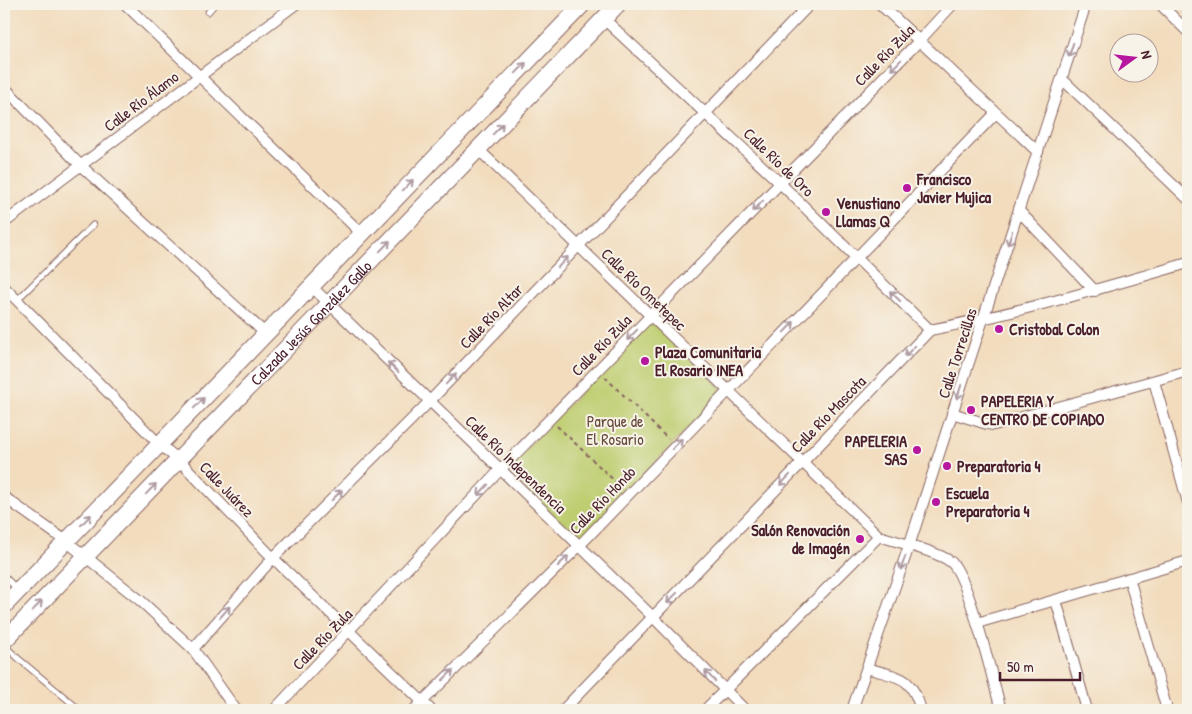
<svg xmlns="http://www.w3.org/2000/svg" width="1192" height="714" viewBox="0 0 1192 714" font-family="'Patrick Hand',sans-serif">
  <rect width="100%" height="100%" fill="#f7f3e8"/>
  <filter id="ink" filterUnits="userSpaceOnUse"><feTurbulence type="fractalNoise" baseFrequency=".02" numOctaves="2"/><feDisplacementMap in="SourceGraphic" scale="10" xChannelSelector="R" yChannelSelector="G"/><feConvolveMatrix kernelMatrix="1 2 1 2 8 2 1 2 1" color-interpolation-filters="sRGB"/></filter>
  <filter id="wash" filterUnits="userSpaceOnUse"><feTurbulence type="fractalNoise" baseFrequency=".0096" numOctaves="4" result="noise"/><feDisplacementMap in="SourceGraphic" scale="20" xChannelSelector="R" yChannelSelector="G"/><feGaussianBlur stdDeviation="1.12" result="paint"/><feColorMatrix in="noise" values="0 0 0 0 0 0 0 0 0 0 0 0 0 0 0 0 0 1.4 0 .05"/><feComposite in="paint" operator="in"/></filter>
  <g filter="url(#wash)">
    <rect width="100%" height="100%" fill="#f2dcbd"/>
    <path fill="#becd6f" stroke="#84764d" d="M651,320L724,391L579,541L505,470Z"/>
  </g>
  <g filter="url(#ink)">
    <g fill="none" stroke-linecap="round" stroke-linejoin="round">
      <g stroke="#85615e" stroke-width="7">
        <g id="service">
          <path d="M208,12L215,4"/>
          <path d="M17,300L93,225"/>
          <path d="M4,576L18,590"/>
          <path d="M4,645L20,660L80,710"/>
        </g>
      </g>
      <g stroke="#85615e" stroke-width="12">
        <g id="minor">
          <path d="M125,4L361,233"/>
          <path d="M880,4L1038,152"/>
          <path d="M1160,4L1188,32"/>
          <path d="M604,19L780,183L930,330"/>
          <path d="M1062,79L1188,199"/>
          <path d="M4,87L80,165L266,334"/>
          <path d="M479,150L879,536C897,542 937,551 951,562C968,575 994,684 1001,710"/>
          <path d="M1019,211L1095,291"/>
          <path d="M4,223L296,4"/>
          <path d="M311,286L653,617L745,710"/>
          <path d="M4,287L159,444L179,460L273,558L431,710"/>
          <path d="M1154,381L1188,503"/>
          <path d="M952,413L987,424L994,425L1188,371"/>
          <path d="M4,497L66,541L141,601L193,649L236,710"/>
          <path d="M1129,578L1167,710"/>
          <path d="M1056,600L1087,710"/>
          <path d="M977,623L1188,561"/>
          <path d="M193,649L273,558L429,402L810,4"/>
          <path d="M867,668C899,678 911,674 921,710"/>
          <path d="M274,710L500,470L919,41L953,4"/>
          <path d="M414,710L579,546L996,113"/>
          <path d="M563,710L930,330C1017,313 1103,288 1188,263"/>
          <path d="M705,710L879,536"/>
          <path d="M852,710L909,546L1086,4"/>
        </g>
      </g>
      <g stroke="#85615e" stroke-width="18">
        <g id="primary">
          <path d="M4,606L583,4"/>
          <path id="s1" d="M4,641L618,4"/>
        </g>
      </g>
      <g stroke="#85615e" stroke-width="2" stroke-dasharray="4 4" stroke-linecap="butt">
        <path d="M605,377L668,439"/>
        <path d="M557,426L621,487"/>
      </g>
      <use href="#service" stroke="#fff" stroke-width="5"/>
      <use href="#minor" stroke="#fff" stroke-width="10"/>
      <use href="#primary" stroke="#fff" stroke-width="16"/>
    </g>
    <defs><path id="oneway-shaft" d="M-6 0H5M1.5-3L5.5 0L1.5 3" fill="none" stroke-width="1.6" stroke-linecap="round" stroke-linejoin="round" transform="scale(1.25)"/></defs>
    <g stroke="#ae9aa0">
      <use href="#oneway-shaft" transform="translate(1071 50) rotate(108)"/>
      <use href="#oneway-shaft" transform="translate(896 65) rotate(134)"/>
      <use href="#oneway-shaft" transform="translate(521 68) rotate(-46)"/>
      <use href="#oneway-shaft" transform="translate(498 129) rotate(-46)"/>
      <use href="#oneway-shaft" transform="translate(408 185) rotate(-46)"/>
      <use href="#oneway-shaft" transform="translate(758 206) rotate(134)"/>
      <use href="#oneway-shaft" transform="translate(1010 238) rotate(108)"/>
      <use href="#oneway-shaft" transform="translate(385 246) rotate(-46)"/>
      <use href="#oneway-shaft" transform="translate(563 262) rotate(-46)"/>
      <use href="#oneway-shaft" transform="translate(895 296) rotate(-136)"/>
      <use href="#oneway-shaft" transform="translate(789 327) rotate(-46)"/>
      <use href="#oneway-shaft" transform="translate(632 335) rotate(134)"/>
      <use href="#oneway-shaft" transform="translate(910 351) rotate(134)"/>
      <use href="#oneway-shaft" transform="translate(393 367) rotate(-136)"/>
      <use href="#oneway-shaft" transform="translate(451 379) rotate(-46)"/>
      <use href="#oneway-shaft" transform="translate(959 392) rotate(108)"/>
      <use href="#oneway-shaft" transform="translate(199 403) rotate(-46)"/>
      <use href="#oneway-shaft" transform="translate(677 444) rotate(-46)"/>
      <use href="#oneway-shaft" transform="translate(785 480) rotate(134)"/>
      <use href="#oneway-shaft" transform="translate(151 489) rotate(-46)"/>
      <use href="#oneway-shaft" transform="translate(483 490) rotate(133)"/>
      <use href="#oneway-shaft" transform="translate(337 495) rotate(-45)"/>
      <use href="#oneway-shaft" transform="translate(86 520) rotate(-46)"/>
      <use href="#oneway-shaft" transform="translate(563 561) rotate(-45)"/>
      <use href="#oneway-shaft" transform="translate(903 563) rotate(109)"/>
      <use href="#oneway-shaft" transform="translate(672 598) rotate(134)"/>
      <use href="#oneway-shaft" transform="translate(37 606) rotate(-46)"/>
      <use href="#oneway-shaft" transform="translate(225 612) rotate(-49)"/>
      <use href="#oneway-shaft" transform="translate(448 675) rotate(-45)"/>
      <use href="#oneway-shaft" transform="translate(710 676) rotate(-134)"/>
    </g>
  </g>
  <g fill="#b5179e" stroke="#f7f3e8" stroke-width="2">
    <circle cx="907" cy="188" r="5"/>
    <circle cx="826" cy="212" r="5"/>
    <circle cx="999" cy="329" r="5"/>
    <circle cx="645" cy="361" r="5"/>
    <circle cx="971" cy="410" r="5"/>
    <circle cx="917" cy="450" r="5"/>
    <circle cx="947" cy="466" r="5"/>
    <circle cx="936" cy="502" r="5"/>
    <circle cx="860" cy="539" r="5"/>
  </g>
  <g text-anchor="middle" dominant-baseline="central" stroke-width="4" stroke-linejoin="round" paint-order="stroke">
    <g font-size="16" fill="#4a1f2b" stroke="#f7f3e8">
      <text transform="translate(884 55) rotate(-46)">Calle Río Zula</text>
      <text transform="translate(141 101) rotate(-37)">Calle Río Álamo</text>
      <text transform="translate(779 162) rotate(44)">Calle Río de Oro</text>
      <text transform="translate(644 289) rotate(44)">Calle Río Ometepec</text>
      <text transform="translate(491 316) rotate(-46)">Calle Río Altar</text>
      <text stroke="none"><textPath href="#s1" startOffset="442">Calzada Jesús González Gallo</textPath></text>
      <text transform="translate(601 345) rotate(-46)">Calle Río Zula</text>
      <text transform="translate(957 353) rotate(-72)">Calle Torrecillas</text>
      <text transform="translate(828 414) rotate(-46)">Calle Río Mascota</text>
      <text transform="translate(516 464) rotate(44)">Calle Río Independencia</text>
      <text transform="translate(227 489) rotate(46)">Calle Juárez</text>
      <text transform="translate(602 500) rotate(-46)">Calle Río Hondo</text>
      <text transform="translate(322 639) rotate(-46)">Calle Río Zula</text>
    </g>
    <g font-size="16" font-weight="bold" fill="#4a1f2b" stroke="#f7f3e8" text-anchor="start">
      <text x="917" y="179">Francisco<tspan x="917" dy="18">Javier Mujica</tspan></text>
      <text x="836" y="203">Venustiano<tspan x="836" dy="18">Llamas Q</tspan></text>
      <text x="1009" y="329">Cristobal Colon</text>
      <text x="655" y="352">Plaza Comunitaria<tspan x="655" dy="18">El Rosario INEA</tspan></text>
      <text x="981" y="401">PAPELERIA Y<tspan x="981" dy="18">CENTRO DE COPIADO</tspan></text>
      <text x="907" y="441" text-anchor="end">PAPELERIA<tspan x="907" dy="18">SAS</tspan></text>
      <text x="957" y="466">Preparatoria 4</text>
      <text x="946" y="493">Escuela<tspan x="946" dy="18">Preparatoria 4</tspan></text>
      <text x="850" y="530" text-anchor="end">Salón Renovación<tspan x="850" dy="18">de Imagén</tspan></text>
    </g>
    <g font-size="16" fill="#674a3c" stroke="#f7f3e8">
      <text x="615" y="421">Parque de<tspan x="615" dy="18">El Rosario</tspan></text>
    </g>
  </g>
  <rect width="1192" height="714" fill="none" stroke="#f7f3e8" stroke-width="20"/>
  <g transform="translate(1134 58) rotate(75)"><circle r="24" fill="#f7f3e8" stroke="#b29e9c"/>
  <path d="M0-4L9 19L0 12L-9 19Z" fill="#b5179e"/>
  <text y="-8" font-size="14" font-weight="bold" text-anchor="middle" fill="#4a1f2b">N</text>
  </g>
  <path d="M1000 672v8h80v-8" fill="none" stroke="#4a1f2b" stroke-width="2.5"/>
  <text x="1007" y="672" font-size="15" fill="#4a1f2b" stroke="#f7f3e8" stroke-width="4" paint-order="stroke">50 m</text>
</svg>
